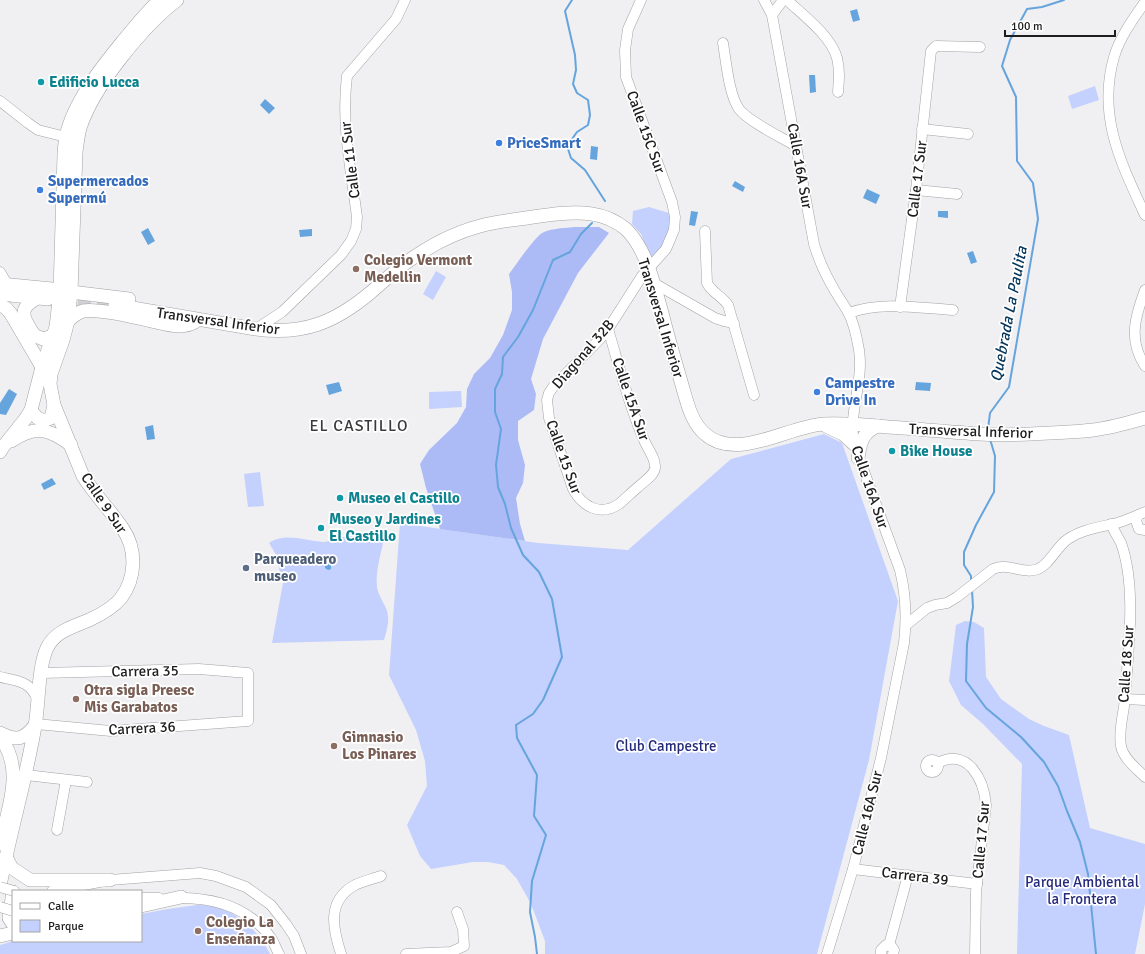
<svg xmlns="http://www.w3.org/2000/svg" width="1145" height="954" viewBox="0 0 1145 954" font-family="Signika,sans-serif">
  <rect width="100%" height="100%" fill="#f0f0f3"/>
  <g fill="#c4d0fd">
    <path d="M1095,86L1099,100L1072,109L1068,96Z"/>
    <path d="M649,207L672,214L671,230L661,247L651,258L641,234L632,224L633,211Z"/>
    <path d="M436,271L446,277L433,300L423,294Z"/>
    <path d="M461,391L462,407L429,409V392Z"/>
    <path d="M824,434L842,443L898,601L869,760L817,954H545V941L531,904L517,879L504,865L488,862H473L431,869L420,856L407,825L427,786L425,761L416,730L389,675L400,523L538,543L628,550L731,459Z"/>
    <path d="M260,472L264,506L248,507L244,474Z"/>
    <path d="M385,534C382,551 375,570 377,587C379,599 387,605 388,616C389,623 386,633 384,640L272,643L283,583L275,553L269,543C285,532 306,541 323,542C331,542 337,538 344,537C357,534 371,535 385,534Z"/>
    <path d="M965,621L974,622L984,628L986,677L1001,699L1029,719L1044,726L1069,735L1090,828L1145,844V904L1135,954H1017L1022,764L983,724L961,705L949,681L956,625Z"/>
    <path d="M197,905C202,905 208,905 212,906C238,912 259,931 270,954H0V945L13,941H141V914L168,909Z"/>
  </g>
  <path fill="#acbbf5" d="M576,227H599L609,233L578,273L543,339L531,379L536,394L534,410L518,421V440L525,465L523,483L516,498L520,524L525,541L440,529L426,488L420,464L429,450L457,423L466,407L467,389L474,374L490,358L503,335L512,310V292L509,274C515,266 534,238 542,233C552,228 565,228 576,227Z"/>
  <g fill="#65a4dd">
    <path d="M857,9L860,20L853,22L850,11Z"/>
    <path d="M809,75H815L816,92L810,93Z"/>
    <path d="M265,99L275,108L269,114L260,105Z"/>
    <path d="M591,146L598,147L597,160L590,159Z"/>
    <path d="M735,181L745,187L743,192L732,186Z"/>
    <path d="M867,189L880,195L876,204L863,198Z"/>
    <path d="M691,211L698,212L695,226L689,225Z"/>
    <path d="M938,211H948V218L938,217Z"/>
    <path d="M148,228L155,241L148,245L141,232Z"/>
    <path d="M312,229V236L300,237L299,230Z"/>
    <path d="M973,251L977,262L971,264L967,253Z"/>
    <path d="M339,382L342,391L329,395L326,385Z"/>
    <path d="M916,382L931,383L930,391L915,390Z"/>
    <path d="M9,389L17,394L6,415L0,414V403Z"/>
    <path d="M153,425L155,439L147,440L145,427Z"/>
    <path d="M52,478L56,484L44,490L41,484Z"/>
    <path d="M328,557L331,559V569L328,570L325,568V559Z"/>
  </g>
  <g fill="none" stroke-linecap="round" stroke-linejoin="round">
    <g stroke="#65a4dd" stroke-width="2">
      <path d="M572,0L565,11L575,55L576,70L573,84L577,93L588,100L590,115L588,125L577,132L567,146L571,158L585,170L605,201"/>
      <path d="M988,429L990,413L1009,387L1038,219L1033,183L1017,161L1016,97L1002,66L1010,40L1027,9L1042,7L1064,0"/>
      <path d="M971,581V576L964,565V552L976,525L994,492L995,456L990,439"/>
      <path d="M972,590L973,607L967,644L966,681L986,708L1021,737L1044,762L1058,786L1067,811L1080,842L1088,874L1096,954"/>
      <path d="M537,954L535,937L530,912L532,881L546,835L534,816L537,775L517,738L516,725L533,714L543,700L562,657L552,599L539,572L523,555L511,528L505,504L498,487L496,465L501,429L495,412V389L502,374L503,357L518,337L533,310L553,260L570,252L581,234L592,223"/>
    </g>
    <path stroke="#d0d0d3" stroke-width="13" stroke-dasharray="13 6" stroke-linecap="butt" d="M59,299L115,305"/>
    <g stroke="#a1a2a4" stroke-width="11">
      <g id="minor">
        <path d="M764,0L772,15L814,244C819,261 826,276 835,291C839,298 844,305 848,312C854,323 857,338 859,350C864,382 848,413 854,444L900,570C906,595 907,617 904,643L881,758L853,869L827,954"/>
        <path d="M787,0C804,16 831,36 837,58C840,70 839,81 838,92"/>
        <path d="M1145,2C1133,19 1120,37 1114,57C1097,116 1121,163 1145,215"/>
        <path d="M772,15L783,0"/>
        <path d="M723,43C726,61 729,95 739,109C749,122 781,137 796,146"/>
        <path d="M0,101L28,123L38,130L66,137"/>
        <path d="M922,129L968,134"/>
        <path d="M916,190L957,194"/>
        <path d="M705,231L707,283C712,293 722,296 728,305L754,395"/>
        <path d="M0,272L7,284"/>
        <path d="M652,282L715,318L724,321L734,323"/>
        <path d="M1145,290C1135,317 1128,340 1145,366"/>
        <path d="M900,307L916,190L931,51L936,46L980,47"/>
        <path d="M849,313C882,301 918,308 953,310"/>
        <path d="M256,329L282,312L341,255L351,241L356,229L357,217C351,171 341,123 347,76L396,19L405,0"/>
        <path d="M608,329C619,365 628,404 644,440C647,448 656,458 655,468C654,476 643,482 637,488C631,493 625,499 619,504C600,517 582,506 573,489L549,418L547,400L549,393L553,387L599,340L608,329L642,276L666,249L674,230L675,217L672,202L626,77L625,50L628,29L641,0"/>
        <path d="M1145,512L1138,515L1136,521L1139,529L1145,530"/>
        <path d="M1111,524C1114,531 1118,537 1121,543C1137,587 1128,651 1125,698C1124,713 1118,731 1121,746C1123,758 1136,768 1145,777"/>
        <path d="M906,625L927,608L935,605L947,603L957,597L993,569C1009,562 1023,575 1038,569C1049,565 1057,546 1068,539C1082,529 1101,527 1117,523C1124,521 1131,518 1138,515"/>
        <path d="M0,677C18,681 31,681 38,701"/>
        <path d="M1125,699L1145,700"/>
        <path d="M36,724L111,731L248,721V673L199,669L42,673"/>
        <circle cx="932" cy="766" r="6"/>
        <path d="M938,763C968,747 984,780 986,805L976,892L975,954"/>
        <path d="M26,775L87,782"/>
        <path d="M57,830L66,780"/>
        <path d="M853,869L977,884"/>
        <path d="M52,891L110,880L200,873L216,876L246,887L271,905L286,924L294,936L301,954"/>
        <path d="M141,898H159"/>
        <path d="M175,898C211,897 248,906 271,938C274,942 276,949 279,954"/>
        <path d="M889,945L908,875"/>
        <path d="M341,954C333,929 326,901 355,885C363,881 373,879 381,876"/>
        <path d="M406,954L451,952L464,946L463,929L457,912"/>
        <path d="M881,954V950L886,945L892,947L894,950L893,954"/>
      </g>
    </g>
    <g stroke="#a1a2a4" stroke-width="14">
      <g id="major">
        <path d="M0,284L52,289L60,292"/>
        <path d="M71,292L129,299"/>
        <path d="M0,294L48,299"/>
        <path d="M37,298C24,306 20,311 28,325C30,329 32,333 36,336L43,339L53,336"/>
        <path d="M0,305L6,308L11,314L42,367"/>
        <path d="M115,305L256,329C303,335 334,323 370,293C383,282 394,271 407,262C429,246 454,233 480,226C497,221 515,220 533,217C552,214 573,211 592,214C605,216 616,221 626,229C647,250 654,285 662,313C668,337 675,361 682,385C687,402 691,422 705,434C737,462 788,426 824,424C845,423 867,425 888,427C919,429 949,432 980,434C1003,436 1026,434 1050,433C1064,432 1078,432 1093,430C1110,428 1128,423 1145,418"/>
        <path d="M68,321C73,316 77,313 83,311C99,308 139,318 156,322C169,325 183,329 195,322"/>
        <path d="M31,410C36,418 41,423 51,418L54,405"/>
        <path d="M826,426L843,434L854,444"/>
        <path d="M11,441C36,425 48,428 71,445"/>
        <path d="M0,452L3,447L26,418L31,410L42,367L56,327L60,292L64,155C64,149 65,143 66,137C73,103 101,68 123,41C135,27 146,12 160,0"/>
        <path d="M858,458C860,443 863,431 878,426"/>
        <path d="M0,733C17,742 25,739 36,724"/>
        <path d="M0,737C25,769 8,809 0,844"/>
        <path d="M6,857L12,868L30,880H110"/>
        <path d="M0,886C10,832 26,780 35,726C39,704 38,667 47,648C55,631 73,627 89,620C100,615 113,608 121,598C136,578 137,550 123,529C111,511 95,495 83,476L54,405L50,384L51,374L63,340L68,321L71,292L76,152C77,144 78,136 80,128C93,87 143,26 177,0"/>
        <path d="M13,892L9,918L13,924"/>
        <path d="M141,906L181,897"/>
        <path d="M0,936L13,933"/>
      </g>
    </g>
    <use href="#minor" stroke="#fff" stroke-width="10"/>
    <use href="#major" stroke="#fff" stroke-width="13"/>
    <g stroke="#a1a2a4" stroke-width="11" stroke-linecap="butt">
      <g id="minor-bridge">
        <path d="M0,887L14,891"/>
        <path d="M0,907L13,911"/>
      </g>
    </g>
    <use href="#minor-bridge" stroke="#fff" stroke-width="10"/>
  </g>
  <g fill="#0f9aa8" stroke="#fff" stroke-width="1.5">
    <circle cx="41" cy="82" r="4"/>
    <circle cx="892" cy="451" r="4"/>
    <circle cx="340" cy="498" r="4"/>
    <circle cx="321" cy="528" r="4"/>
  </g>
  <g fill="#3f7fe0" stroke="#fff" stroke-width="1.5">
    <circle cx="499" cy="143" r="4"/>
    <circle cx="40" cy="190" r="4"/>
    <circle cx="817" cy="392" r="4"/>
  </g>
  <g fill="#8d6e63" stroke="#fff" stroke-width="1.5">
    <circle cx="356" cy="269" r="4"/>
    <circle cx="76" cy="699" r="4"/>
    <circle cx="334" cy="746" r="4"/>
    <circle cx="198" cy="931" r="4"/>
  </g>
  <circle fill="#5c6f8a" stroke="#fff" stroke-width="1.5" cx="246" cy="568" r="4"/>
  <g text-anchor="middle" dominant-baseline="central" stroke-width="3.5" stroke-linejoin="round" paint-order="stroke">
    <g font-size="15" font-weight="bold" fill="#0d838f" stroke="#fff" text-anchor="start">
      <text x="49" y="82">Edificio Lucca</text>
      <text x="900" y="451">Bike House</text>
      <text x="348" y="498">Museo el Castillo</text>
      <text x="329" y="519">Museo y Jardines<tspan x="329" dy="17">El Castillo</tspan></text>
    </g>
    <g font-size="15" fill="#1d1d1e" stroke="#fff">
      <text transform="translate(646 132) rotate(70)">Calle 15C Sur</text>
      <text transform="translate(350 160) rotate(-97)">Calle 11 Sur</text>
      <text transform="translate(800 166) rotate(80)">Calle 16A Sur</text>
      <text transform="translate(917 179) rotate(-83)">Calle 17 Sur</text>
      <text transform="translate(661 318) rotate(73)">Transversal Inferior</text>
      <text transform="translate(218 321) rotate(8)">Transversal Inferior</text>
      <text transform="translate(583 354) rotate(-49)">Diagonal 32B</text>
      <text transform="translate(631 399) rotate(71)">Calle 15A Sur</text>
      <text transform="translate(971 431) rotate(2)">Transversal Inferior</text>
      <text transform="translate(564 457) rotate(70)">Calle 15 Sur</text>
      <text transform="translate(870 487) rotate(71)">Calle 16A Sur</text>
      <text transform="translate(104 503) rotate(56)">Calle 9 Sur</text>
      <text transform="translate(1126 664) rotate(-86)">Calle 18 Sur</text>
      <text transform="translate(145 671) rotate(-1)">Carrera 35</text>
      <text transform="translate(142 728) rotate(-3)">Carrera 36</text>
      <text transform="translate(867 813) rotate(-76)">Calle 16A Sur</text>
      <text transform="translate(981 840) rotate(-85)">Calle 17 Sur</text>
      <text transform="translate(915 876) rotate(7)">Carrera 39</text>
    </g>
    <g font-size="15" font-weight="bold" fill="#366cbe" stroke="#fff" text-anchor="start">
      <text x="507" y="143">PriceSmart</text>
      <text x="48" y="181">Supermercados<tspan x="48" dy="17">Supermú</tspan></text>
      <text x="825" y="383">Campestre<tspan x="825" dy="17">Drive In</tspan></text>
    </g>
    <g font-size="15" font-weight="bold" fill="#785e54" stroke="#fff" text-anchor="start">
      <text x="364" y="260">Colegio Vermont<tspan x="364" dy="17">Medellin</tspan></text>
      <text x="84" y="690">Otra sigla Preesc<tspan x="84" dy="17">Mis Garabatos</tspan></text>
      <text x="342" y="737">Gimnasio<tspan x="342" dy="17">Los Pinares</tspan></text>
      <text x="206" y="922">Colegio La<tspan x="206" dy="17">Enseñanza</tspan></text>
    </g>
    <g font-size="15" font-weight="bold" fill="#4e5e75" stroke="#fff" text-anchor="start">
      <text x="254" y="559">Parqueadero<tspan x="254" dy="17">museo</tspan></text>
    </g>
    <g font-size="15" fill="#252a7b" stroke="#fff">
      <text x="666" y="746">Club Campestre</text>
      <text x="1082" y="882">Parque Ambiental<tspan x="1082" dy="17">la Frontera</tspan></text>
    </g>
    <g font-size="16" font-style="italic" fill="#04365b" stroke="#fff">
      <text transform="translate(1009 314) rotate(-79)">Quebrada La Paulita</text>
    </g>
    <g font-size="16" letter-spacing="1" fill="#3a3a3c" stroke="#fff">
      <text x="359" y="426">EL CASTILLO</text>
    </g>
  </g>
  <rect x="12" y="890" width="130" height="52" fill="#ffffff" stroke="#a5a5a5"/>
  <rect x="20" y="903" width="20" height="6" fill="#ffffff" stroke="#a5a5a5"/>
  <text x="48" y="910" font-size="12" fill="#1d1d1e">Calle</text>
  <rect x="20" y="920" width="20" height="12" fill="#c4d0fd" stroke="#a5a5a5"/>
  <text x="48" y="930" font-size="12" fill="#1d1d1e">Parque</text>
  <path d="M1005 30v6h110v-6" fill="none" stroke="#1d1d1e" stroke-width="2"/>
  <text x="1011" y="30" font-size="12" fill="#1d1d1e" stroke="#ffffff" stroke-width="3" paint-order="stroke">100 m</text>
</svg>
